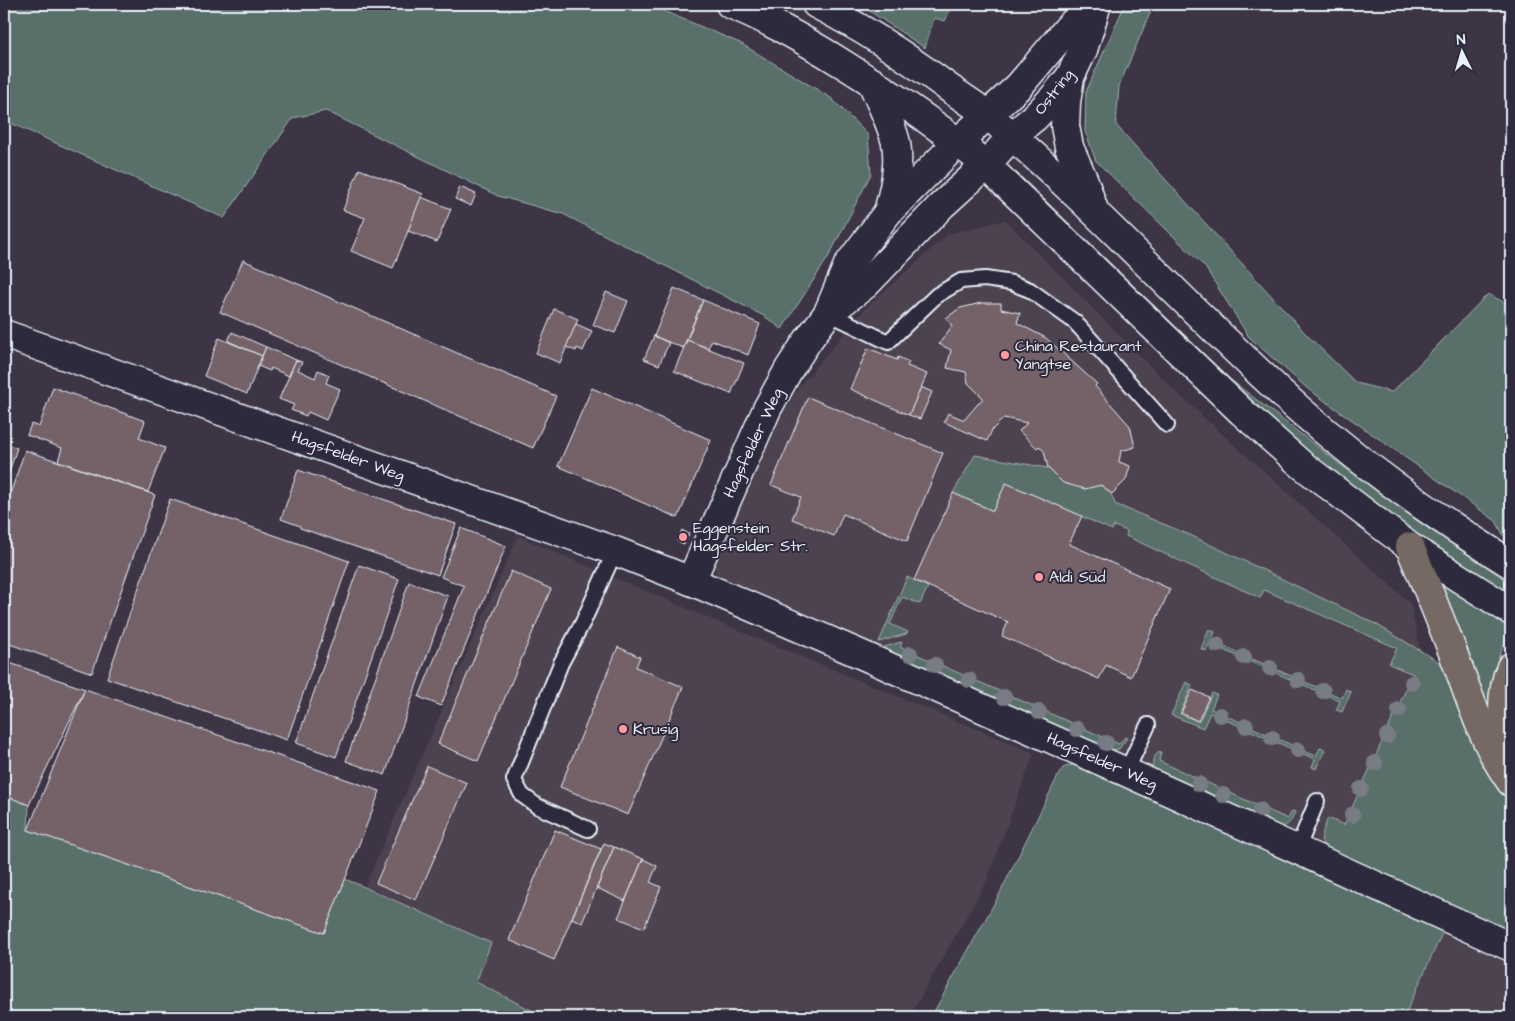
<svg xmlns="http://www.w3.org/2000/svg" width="1515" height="1021" viewBox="0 0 1515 1021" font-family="'Architects Daughter',sans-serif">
  <rect width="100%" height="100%" fill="#3d3546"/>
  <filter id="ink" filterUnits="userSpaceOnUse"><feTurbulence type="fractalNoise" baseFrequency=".02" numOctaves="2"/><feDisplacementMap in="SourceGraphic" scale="10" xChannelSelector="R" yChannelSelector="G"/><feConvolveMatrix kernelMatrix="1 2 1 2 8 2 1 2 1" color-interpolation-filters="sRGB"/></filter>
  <g filter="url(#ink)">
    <g fill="#4e4250">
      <path d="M1005,220L1175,391L1410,603L1422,657L1344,825L1321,841L1323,846L719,580L713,565L773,428L799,387L864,310L948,234Z"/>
      <path d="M518,536L725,625L1034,753L986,882L909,1017H545L476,982L491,943L365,886Z"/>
      <path d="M1443,933L1511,965V1017H1404Z"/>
    </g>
    <g fill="#596f69" stroke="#a0b0b0">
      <path d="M4,4H647L740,43L831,98L868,135L871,174L829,256L782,329L764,316L563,214L498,196L326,111L293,118L224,218L4,120Z"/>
      <path d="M859,4H953L945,21L934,18L925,48Z"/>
      <path d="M1125,4H1154L1119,86L1116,125L1306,334L1356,383L1392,392L1488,294L1511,306V547L1509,546L1496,521L1308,389L1249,337L1205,267L1096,161L1085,131L1086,92Z"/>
      <path d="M1011,170L1017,173L1231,380L1337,462L1423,525L1511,583V601L1479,580L1288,443Z"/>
      <path d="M975,455L1048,468L1063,483C1086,484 1108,478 1115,504L1190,535L1374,623L1446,666L1511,794V932L1342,856C1317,844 1318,843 1328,818L1344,825L1413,674L1389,664L1397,648L1264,590L1260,598L1126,536L1127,531L1114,526L1112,530L1006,483L993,511L953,493Z"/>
      <path d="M907,577L928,587L920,604L902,597L890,624L908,632L906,634L879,642Z"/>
      <path d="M1441,581L1511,623C1511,636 1500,649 1497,663C1493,682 1493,702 1491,721L1439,582Z"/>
      <path d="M1209,629L1215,632L1211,641L1342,698L1346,689L1351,692L1342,712L1336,710L1340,701L1210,644L1206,651L1201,649Z"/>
      <path d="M901,642L902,643L900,647L1119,744L1125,737L1127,738L1119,749L1105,751L880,651L881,648Z"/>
      <path d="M1186,682L1192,685L1180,714L1199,722L1212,693L1217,695L1211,709L1316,756L1320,748L1325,750L1316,769L1312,767L1315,759L1210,713L1203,728L1171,715Z"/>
      <path d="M1160,752L1161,753L1159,761L1288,819L1292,811L1295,812C1292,820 1289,827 1279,827L1154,771C1151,764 1153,755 1160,752Z"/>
      <path d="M1070,765H1077L1445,927L1404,1017H931L999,895L1060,772L1063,768Z"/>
      <path d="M4,795L29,805L28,830L324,933L345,879L362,886L491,943L476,982L545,1017H4Z"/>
    </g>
    <g fill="#756269" stroke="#e8f1f8">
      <path d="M359,169L423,194L393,268L351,251L365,218L343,210Z"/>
      <path d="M460,187L476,194L471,206L455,199Z"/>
      <path d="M421,197L451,209L437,242L408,231Z"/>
      <path d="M243,260L556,396L533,448L220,312Z"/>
      <path d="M674,288L703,300L683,348L654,336Z"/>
      <path d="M606,292L628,301L615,333L593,325Z"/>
      <path d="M703,300L760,324L748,355L712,340L708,348L687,340Z"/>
      <path d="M981,303H1001V309L1020,313L1017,323L1046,338L1097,384L1095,386L1130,426L1135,447L1121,451L1119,462L1130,466L1126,480L1112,494L1101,485L1085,489L1063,483L1048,468L1044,451L1039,446L1037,448L1019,431L1027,423L1004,418L992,430L987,441L944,422L948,413L964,420L983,398L968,383L966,372L947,368L951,350L939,344L952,326L946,318L960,308Z"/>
      <path d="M554,309L578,319L560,363L536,353Z"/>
      <path d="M576,324L592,331L583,351L577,348L576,351L566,347Z"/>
      <path d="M232,332L266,347L262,356L228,341Z"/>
      <path d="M654,336L669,343L659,365L644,359Z"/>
      <path d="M219,338L262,356L247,394L204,376Z"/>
      <path d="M687,340L744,363L731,394L674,371Z"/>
      <path d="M266,347L296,360L289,376L271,368L270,371L258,366Z"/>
      <path d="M868,348L897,360L898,357L909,362L907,366L927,374L909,415L850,389Z"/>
      <path d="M296,360L302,362L298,370L315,378L318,370L329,375L326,383L340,389L326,420L308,412L306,416L291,410L294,405L279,399Z"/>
      <path d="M53,387L145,421L139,438L165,448L148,492L58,461L62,448L27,435L31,424L39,427Z"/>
      <path d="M921,387L932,392L920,419L909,415Z"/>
      <path d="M592,388L711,440L678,518L558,466Z"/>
      <path d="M808,397L943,453L907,541L843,514L834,536L792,519L801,497L771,485Z"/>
      <path d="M4,443L17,448L4,487Z"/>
      <path d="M25,450L155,495L92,673L4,642V512Z"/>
      <path d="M298,470L456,524L438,575L300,528V526L281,519Z"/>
      <path d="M1006,483L1082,516L1069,544L1170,589L1131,677L1106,665L1099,679L1002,636L1008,622L914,580L953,493L993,511Z"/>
      <path d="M170,499L349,561L287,740L107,678Z"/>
      <path d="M461,528L506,546L441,706L419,697L464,586L441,577Z"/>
      <path d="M682,530L689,534L684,544L677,541Z"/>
      <path d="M359,565L399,579L336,757L296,743Z"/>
      <path d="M511,571L551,589L478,761L438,744Z"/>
      <path d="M409,582L448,596L385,775L346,761Z"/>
      <path d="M618,647L640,657L636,667L683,687L628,815L560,787Z"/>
      <path d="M4,661L85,689L29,805L4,795Z"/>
      <path d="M85,689L380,791L324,933L28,830Z"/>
      <path d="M1192,690L1209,697L1198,721L1181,713Z"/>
      <path d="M427,766L467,783L416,900L376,883Z"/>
      <path d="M555,830L601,849L554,960L509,940Z"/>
      <path d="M604,843L614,847L582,923L572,918Z"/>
      <path d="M614,847L643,859L625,901L597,888Z"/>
      <path d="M643,859L657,866L650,882L661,887L644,928L618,918Z"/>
      <path d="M1511,973V991L1504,987Z"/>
    </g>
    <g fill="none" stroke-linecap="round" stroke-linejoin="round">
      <g stroke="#e8f1f8" stroke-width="18">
        <g id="service">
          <path d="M828,313L888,342L937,295L961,281L985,279L1012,283L1030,290L1075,322L1167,425"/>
          <path d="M1126,772L1148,725"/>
          <path d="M588,829L537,806L522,795L514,780L561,663L583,622L615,551"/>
          <path d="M1297,850L1317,801"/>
        </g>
      </g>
      <g stroke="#e8f1f8" stroke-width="31">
        <g id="minor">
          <path d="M828,313L848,265L888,212L958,142L1019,86L1068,28L1092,4"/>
          <path d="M4,334L615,551L691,581L860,654L1126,772L1511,947"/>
          <path d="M691,581L767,409L789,369L808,340L828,313L866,284L941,206L986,165L1012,136L1034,118L1053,98L1070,77L1083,50L1097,4"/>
        </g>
      </g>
      <g stroke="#e8f1f8" stroke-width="31">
        <g id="tertiary">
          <path d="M730,4C772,21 810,43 848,67C896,97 942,128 986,165L1242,412L1302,465L1410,547L1511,611"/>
          <path d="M816,4C863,28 907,57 949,88C963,98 977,106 990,117C1098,208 1194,316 1300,410C1366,468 1437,518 1511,564"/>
          <path d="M1070,77L1066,102L1065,126L1069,147L1084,181L1094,210"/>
          <path d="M872,82C880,102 891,122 896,143C900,166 894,190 888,212"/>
        </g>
      </g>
      <g stroke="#e8f1f8" stroke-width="31">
        <g id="trunk">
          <path d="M1410,547C1426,585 1442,622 1456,661C1472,703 1484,745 1511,782"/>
          <path d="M1511,667C1499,695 1502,725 1511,753"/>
        </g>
      </g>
      <use href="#service" stroke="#2f2a3d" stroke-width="14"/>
      <use href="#minor" stroke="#2f2a3d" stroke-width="28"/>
      <use href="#tertiary" stroke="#2f2a3d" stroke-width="28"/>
      <use href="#trunk" stroke="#766964" stroke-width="28"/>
    </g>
    <g fill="#787c85">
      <circle cx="1217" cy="645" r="8"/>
      <circle cx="910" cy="654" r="8"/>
      <circle cx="1244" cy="657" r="8"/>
      <circle cx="935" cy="665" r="8"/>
      <circle cx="1270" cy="668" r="8"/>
      <circle cx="969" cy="680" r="8"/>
      <circle cx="1298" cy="680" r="8"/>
      <circle cx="1412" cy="683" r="8"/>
      <circle cx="1323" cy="691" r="8"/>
      <circle cx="1004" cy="697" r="8"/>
      <circle cx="1399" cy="710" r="8"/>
      <circle cx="1039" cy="712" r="8"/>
      <circle cx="1220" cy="715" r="8"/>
      <circle cx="1246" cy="726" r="8"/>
      <circle cx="1077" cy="729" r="8"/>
      <circle cx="1387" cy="736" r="8"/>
      <circle cx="1272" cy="738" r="8"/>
      <circle cx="1106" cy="743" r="8"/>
      <circle cx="1298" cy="750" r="8"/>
      <circle cx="1375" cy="763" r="8"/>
      <circle cx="1199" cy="784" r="8"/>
      <circle cx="1361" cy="789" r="8"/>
      <circle cx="1223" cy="795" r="8"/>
      <circle cx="1260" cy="810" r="8"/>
      <circle cx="1352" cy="815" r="8"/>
    </g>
  </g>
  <g fill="#ff9aa2" stroke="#2f2a3d" stroke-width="2">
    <circle cx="1005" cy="355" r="5"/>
    <circle cx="683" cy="537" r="5"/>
    <circle cx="1039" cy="577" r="5"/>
    <circle cx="623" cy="729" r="5"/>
  </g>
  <g text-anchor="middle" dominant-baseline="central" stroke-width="4" stroke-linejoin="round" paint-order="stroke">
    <g font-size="16" fill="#e8f1f8" stroke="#2f2a3d">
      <text transform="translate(1054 92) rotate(-52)">Ostring</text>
      <text transform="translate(753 443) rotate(-65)">Hagsfelder Weg</text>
      <text transform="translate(348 456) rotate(20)">Hagsfelder Weg</text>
      <text transform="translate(1102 761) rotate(24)">Hagsfelder Weg</text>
    </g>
    <g font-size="16" fill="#e8f1f8" stroke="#2f2a3d" text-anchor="start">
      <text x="1015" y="346">China Restaurant<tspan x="1015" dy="18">Yangtse</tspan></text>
      <text x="693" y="528">Eggenstein<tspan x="693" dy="18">Hagsfelder Str.</tspan></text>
      <text x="1049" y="577">Aldi Süd</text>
      <text x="633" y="729">Krusig</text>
    </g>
  </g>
  <rect width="1515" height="1021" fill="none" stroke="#2f2a3d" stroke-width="20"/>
  <rect x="10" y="10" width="1495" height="1001" fill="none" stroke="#e8f1f8" stroke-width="2" filter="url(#ink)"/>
  <g transform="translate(1462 52) rotate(355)" stroke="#2f2a3d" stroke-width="4" paint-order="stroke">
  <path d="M0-4L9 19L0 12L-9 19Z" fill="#e8f1f8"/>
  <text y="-8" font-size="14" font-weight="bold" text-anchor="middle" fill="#e8f1f8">N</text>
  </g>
</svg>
